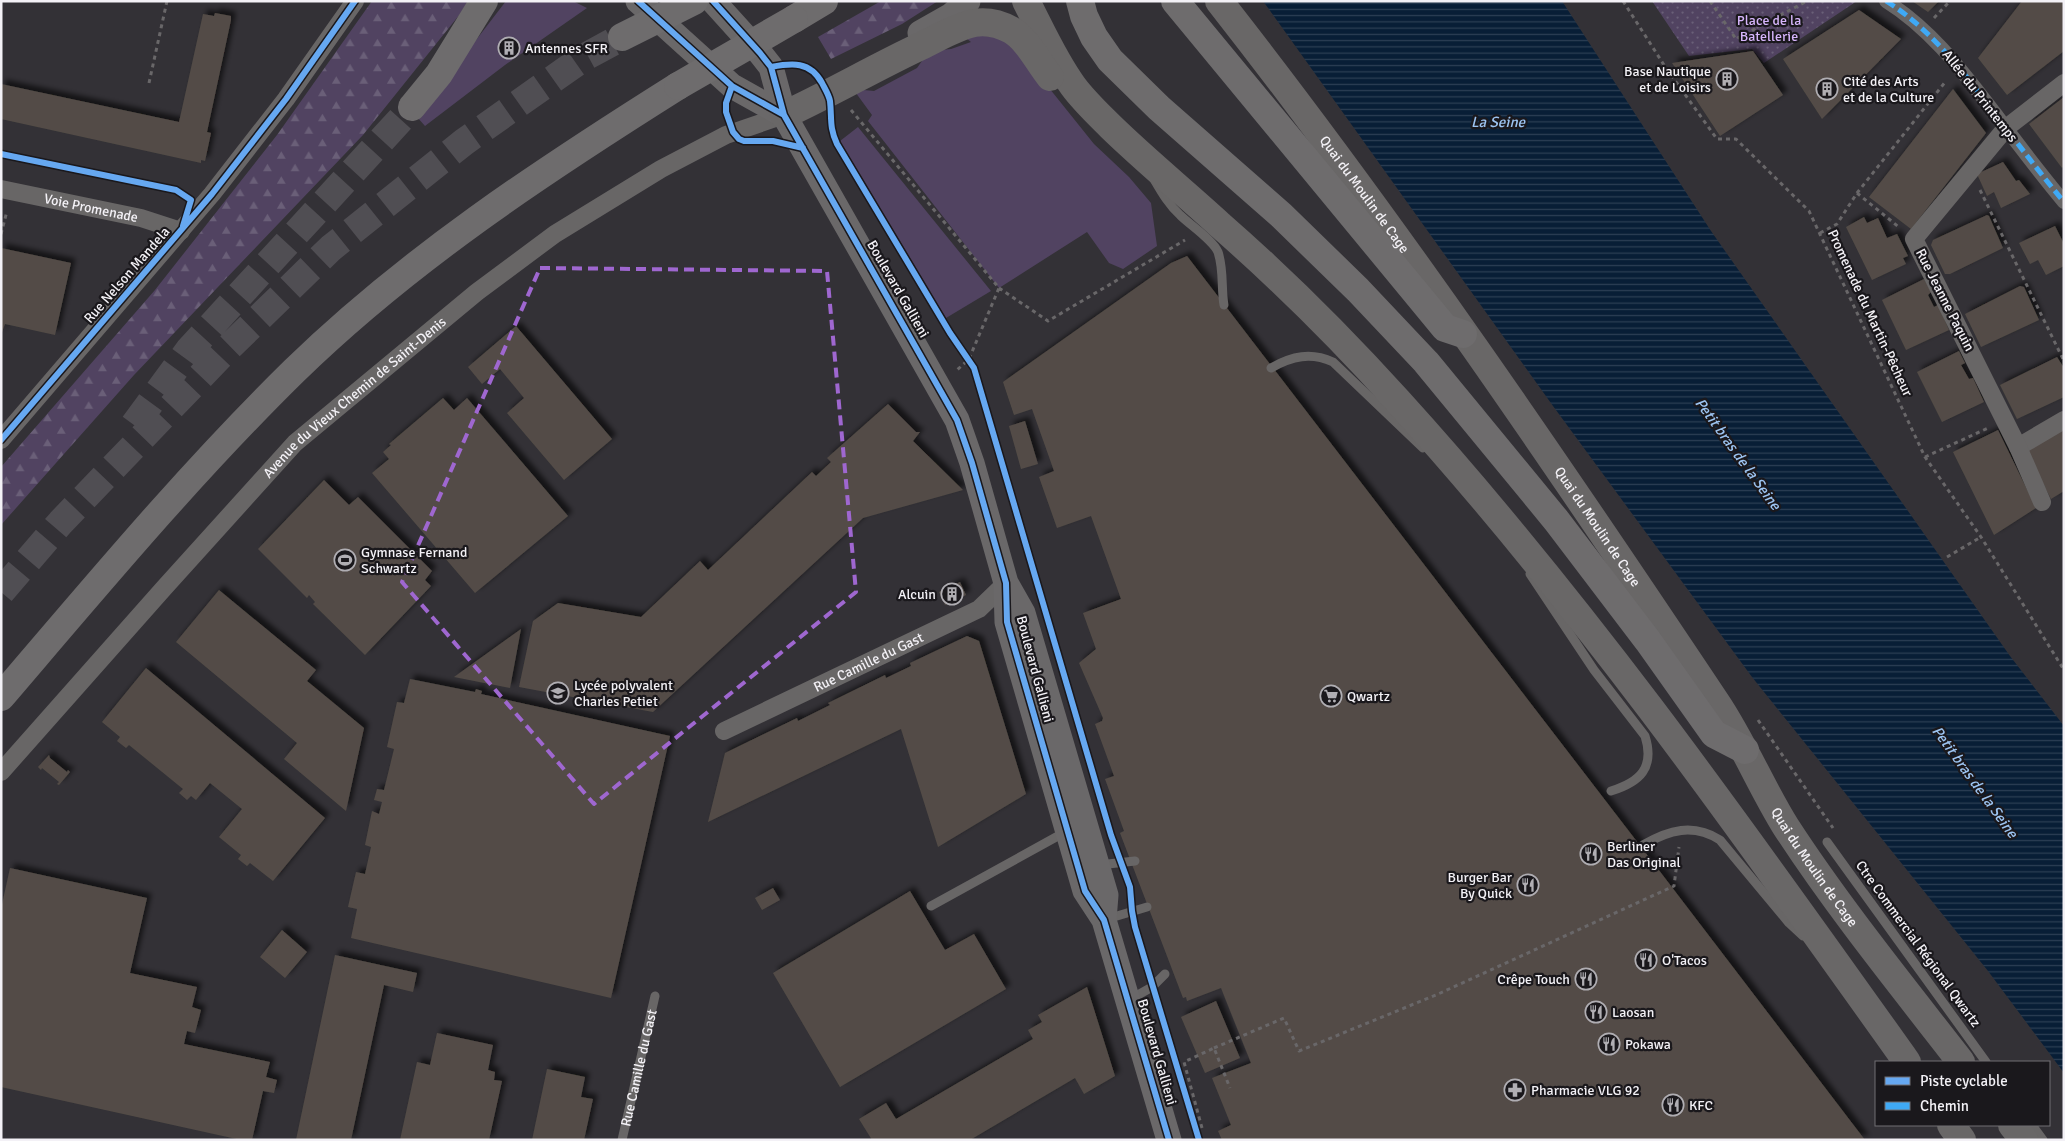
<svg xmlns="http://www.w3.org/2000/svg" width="2065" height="1141" font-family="Signika,sans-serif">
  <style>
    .green { fill: #514361 }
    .forest { fill: url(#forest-firs) }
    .park { fill: url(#park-dots) }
    .water { fill: url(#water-rules) }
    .building { fill: #534c46; filter: url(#shadow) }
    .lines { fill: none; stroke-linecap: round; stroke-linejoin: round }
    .motorway-tunnel { stroke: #504e53; stroke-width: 28; stroke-dasharray: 28 14; stroke-linecap: butt }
    .path { stroke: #696769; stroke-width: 3; stroke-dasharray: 4 4; stroke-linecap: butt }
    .service { stroke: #686666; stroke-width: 9 }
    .pedestrian { stroke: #686666; stroke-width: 14 }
    .minor { stroke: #686666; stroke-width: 18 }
    .secondary { stroke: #6a6869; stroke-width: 25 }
    .primary { stroke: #696767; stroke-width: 28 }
    .motorway { stroke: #6e6c6d; stroke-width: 28 }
    .motorway-bridge { stroke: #6e6c6d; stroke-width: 28 }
    .quiet { stroke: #3fa9f5; stroke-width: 5; stroke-dasharray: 10 5; stroke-linecap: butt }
    .cycleway-casing { stroke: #1a181c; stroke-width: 9 }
    .cycleway { stroke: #66a8f1; stroke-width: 6 }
    .marked { fill: none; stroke: #9f67d0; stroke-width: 4; stroke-dasharray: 10 6; stroke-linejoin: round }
    .labels { text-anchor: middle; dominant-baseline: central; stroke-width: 4.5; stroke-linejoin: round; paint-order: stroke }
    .park-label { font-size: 14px; fill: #d6b5fb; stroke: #1a181c }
    .poi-label { font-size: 14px; fill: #f3f1f6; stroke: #1a181c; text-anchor: start }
    .street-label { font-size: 14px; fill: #f3f1f6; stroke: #1a181c }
    .water-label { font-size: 15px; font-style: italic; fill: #9cc3f0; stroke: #1a181c }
  </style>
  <defs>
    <pattern id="forest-firs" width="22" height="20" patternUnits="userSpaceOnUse" patternTransform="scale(1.25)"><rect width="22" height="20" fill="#514361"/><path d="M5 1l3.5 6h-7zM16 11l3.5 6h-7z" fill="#6a5f78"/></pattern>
    <pattern id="park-dots" width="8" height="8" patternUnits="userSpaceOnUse" patternTransform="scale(1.25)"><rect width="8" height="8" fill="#514361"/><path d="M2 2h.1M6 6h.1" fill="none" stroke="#6a5f78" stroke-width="1.8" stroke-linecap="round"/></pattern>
    <pattern id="water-rules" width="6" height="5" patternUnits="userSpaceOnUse" patternTransform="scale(1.25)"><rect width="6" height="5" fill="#081e36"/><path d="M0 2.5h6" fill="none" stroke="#2c3f54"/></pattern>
    <filter id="shadow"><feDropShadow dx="4.5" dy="-4.5" stdDeviation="2.5" flood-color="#0009"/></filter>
  </defs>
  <rect width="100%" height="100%" fill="#333136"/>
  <!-- green -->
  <path class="green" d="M506,1h67l14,7 -82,57 -80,61 -8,-9z
    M961,34l48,4 85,106 35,33 22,26 6,43 -34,23 -14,-6 -22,-31 -88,56 -131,-167 4,-6 -19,-26 21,2 43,-23 12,-17 22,-2 20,-7z
    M858,127l133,164 -45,27 -106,-177z"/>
  <!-- forest -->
  <path class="forest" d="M372,1h96l-8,13 -97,121 -229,240 -133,150v-58l154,-177 122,-155z
    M881,1h57l-36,23 -71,35 -13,-22z"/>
  <!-- park -->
  <path class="park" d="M1652,1h205l-93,62 -12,-14 -63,7z"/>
  <!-- water -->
  <path class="water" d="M1263,1h299l149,230 299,425 54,70v347l-76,-102 -236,-294 -199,-271z"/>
  <!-- building -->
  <path class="building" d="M1912,1h27l-11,11z
    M2022,1h42v50l-57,44 -29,-37z
    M1859,10l42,29 -79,80 -39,-60z
    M215,13l16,3v4l-24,112 4,1 -6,28 -4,-1v3l-200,-44v-35l178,38 24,-108 11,2z
    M1753,51l30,44 -63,41 -48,-73z
    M1953,89l33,44 -75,96 -42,-32z
    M2064,97v69l-2,2 -33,-44z
    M2003,162l13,19 3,-1 11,14 -29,14 -7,-16 -7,4 -10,-22z
    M1987,215l2,1 14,32 -53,26h-5l-14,-29 2,-5z
    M1864,217l3,6 11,-5 9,20 10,-4 11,22 -5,2 3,6 -34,16 -26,-53z
    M2055,226l9,18v22l-18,9 -8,-15 -8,4 -11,-21z
    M1,248l70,15 -16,72 -50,-11 -4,11z
    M1187,256l471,613 207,271h-643l-4,-9 13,-6 -19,-47 39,-15 -30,-75 -34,13 -1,-4 -3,1 -63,-165 4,-2 -19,-52 9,-3 -19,-52 7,-3 1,-3 -24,-55 17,-14 -13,-36 38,-14 -30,-83 -34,12 -18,-51 15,-6 -22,-62 -18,6 -11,-33 168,-119z
    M1924,279l7,13 -3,3 6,12 4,-2 11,25 -43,20 -24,-50z
    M2020,286l4,1 15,33 -58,27 -16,-33z
    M516,326l96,113 -48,41 -57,-67 17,-15 -24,-29 -18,15 -14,-17z
    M1959,351l6,12 -4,2 8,14 4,-1 11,24 -42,20 -25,-50z
    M2057,357l7,11v29l-47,22 -17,-34z
    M443,398l11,12 13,-12 101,118 -93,77 -103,-120 17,-14 -6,-7 8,-7 -2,-1z
    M888,404l28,28h4l-7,9 50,49 -100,28 -210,194 -134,-25 14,-66 25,-18 83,14 59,-56 8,9 104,-98 4,4 15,-14 -4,-4z
    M1025,421l13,43 -17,5 -12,-43z
    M2064,427v64l-13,8 -25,-49z
    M1998,430l38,78 -42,27 -41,-83z
    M324,480l25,25 9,-8 74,74 -7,9 6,6 -66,69 -52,-51 2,-2 -6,-7 -2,3 -49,-49z
    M960,582l6,13 -21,10 -6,-13z
    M219,590l97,80 -9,11 57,47 -18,83 -62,-52 13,-16 -121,-101z
    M521,629l-11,59 -56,-11z
    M967,636l12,5 47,153 -88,53 -37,-118 -193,93 17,-69 72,-35 1,3 32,-16 -2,-2 57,-28 1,3 25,-12 -1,-3z
    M146,668l179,150 -52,63 -23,-18 -3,3 -9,-7 3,-4 -22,-18 23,-28 -32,-26 -14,17 -5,-4 -4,4 -8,-7 4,-4 -54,-44 -3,3 -9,-7 3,-4 -18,-15z
    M410,679l65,13 1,-3 6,2 -1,3 189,42 -59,262 -260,-60 6,-29 -9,-2 8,-35 9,2 6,-27 -6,-2 7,-34 7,3 3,-12 -8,-2 3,-11 7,1 10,-41 -7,-2 10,-45 7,1z
    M49,755l1,3 17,14 1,-2 2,2 -11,13 -2,-1 2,-2 -17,-14 -1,2 -3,-3z
    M10,868l137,30 -17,75 67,14 -5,20 9,3 -6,23 -8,-2 -3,13 86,18 -4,15 11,3 -3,13 -11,-2 -11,49h-11l-240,-53v-178z
    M773,888l7,12 -18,10 -7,-12z
    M910,891l35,59 29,-16 32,55 -166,98 -67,-114z
    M282,930l25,22 -22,26 -25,-21z
    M335,955l82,18 -4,19 -29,-7 -33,155h-55z
    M1087,987l28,89 -31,18 -9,-16 -105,62h-98l-13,-21 27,-16 10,16 137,-80 -5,-9 14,-8 -4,-7z
    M1216,1001l24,57 -35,15 -24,-56z
    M437,1033l56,12 -5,25 7,2 -1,8 8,1 -13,59h-89l17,-78 13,3z
    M547,1069l38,8 -4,20 12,2 -9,41h-52z"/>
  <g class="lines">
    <!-- motorway-tunnel -->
    <path class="motorway-tunnel" d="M134,425l55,-75 223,-243
      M1,592l60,-70 163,-170 107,-104 133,-106 119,-84 39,-21"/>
    <!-- path -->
    <path class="path" d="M1623,1l41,64 53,74h19l73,72 116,246 56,80 83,133
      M1710,1l26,38 71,-38
      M1934,18l16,-17
      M149,83l18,-82
      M851,110l148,178 -30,71 -13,12
      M1980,190l84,171
      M1857,193l43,35
      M1820,233l17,-9 20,-31 89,-112
      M1,234l6,-23
      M999,288l49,33 137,-81
      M1925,457l63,-29
      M1947,557l34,-20
      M1758,720l75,108
      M1214,1048l70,-30 15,33 137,-56 238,-109 5,-39
      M1202,1128l-18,-66 30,-14 16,40"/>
    <!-- service -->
    <g class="service">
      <path d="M1155,181c7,12 14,24 25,34 10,10 33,25 38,37 6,18 3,36 6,53"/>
      <path d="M1271,368c21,-12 40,-16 62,-6l90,86"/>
      <path d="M1530,574l64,96 51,66c10,32 -5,46 -34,55"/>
      <path d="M1827,842l159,220"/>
      <path d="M1643,845c26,-15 50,-22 77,-5l69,83 14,13"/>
      <path d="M1099,865l36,-4"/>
      <path d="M931,906l136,-75"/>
      <path d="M1107,919l40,-12"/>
      <path d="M1129,1000l23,-13 13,-13"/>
      <path d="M2032,1125l11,15"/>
      <path id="s1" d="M622,1140l33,-144"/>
    </g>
    <!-- pedestrian -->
    <path class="pedestrian" d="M1886,1c45,28 76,70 108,111 23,31 46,61 70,90"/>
    <!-- minor -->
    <g class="minor">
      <path id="s2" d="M1,189l140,29 40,13"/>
      <path d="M1,440l211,-246 74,-95 69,-98"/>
      <path d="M2018,447l46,-27"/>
      <path d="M2042,502l-24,-55 -104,-208 92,-111 58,-45"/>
      <path id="s3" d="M724,731l255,-122 27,-26"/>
      <path id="s4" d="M1,772l163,-184 131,-145 182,-151 78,-58 106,-65 65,-34 58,-20"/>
    </g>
    <!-- secondary -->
    <path class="secondary" d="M638,1l94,85 52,29
      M713,1l47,52 11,14 13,48 173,305 15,43 34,120 17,30 83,282 -2,25
      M920,33l30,-17 18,-15
      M1006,588l1,34 78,269 19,29 65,220"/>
    <!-- primary -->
    <g class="primary">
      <path d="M1026,1c15,29 28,59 47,85 11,15 25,28 38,41 35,34 73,65 109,98 63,55 122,114 178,176 187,206 348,435 509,661"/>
      <path id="s5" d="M1219,1c177,226 338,463 497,701 27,40 45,85 70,125 52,80 116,159 175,235"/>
      <path d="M784,115c46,-21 90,-47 137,-69 17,-8 34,-19 53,-23 12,-2 26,1 37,7 16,9 27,32 39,47"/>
      <path d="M1951,1125l11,15"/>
      <path d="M2012,1125l12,15"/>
    </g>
    <!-- motorway -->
    <path class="motorway" d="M1080,1l4,15 10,21 16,23 49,48 122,107 77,75 68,72 130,158 92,121 66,93 31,16
      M1175,1l270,327 18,6
      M794,19l30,-18
      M412,107l27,-33 45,-73
      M1,697c95,-111 189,-224 293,-326 115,-112 249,-200 384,-285"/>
    <!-- motorway-bridge -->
    <path class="motorway-bridge" d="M622,37l72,-36
      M678,86l116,-67"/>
    <!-- quiet -->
    <path class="quiet" d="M1886,1c45,28 76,70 108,111 23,31 46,61 70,90"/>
    <!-- cycleway casing -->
    <g class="cycleway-casing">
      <path id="cycleway" d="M638,1l94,85 52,29
        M713,1l47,52 11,14 13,48 173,305 15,43 34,120 1,39 78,269 19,29 65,220
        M771,67c21,-4 39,-6 51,16 3,6 7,12 8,18 2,17 -1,26 7,43l113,189 24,35 137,467 19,52 2,24 3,16 64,213
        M732,86l-6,17v9l7,20 6,7 5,2h29l30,7
        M1,154l175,36 15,10 -8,26
        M1,440l211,-246 74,-95 69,-98"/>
    </g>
    <!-- cycleway -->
    <use href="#cycleway" class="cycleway"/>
  </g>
  <!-- marked area -->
  <path class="marked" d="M540,268l287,3 29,321 -262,212 -192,-222z"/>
  <!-- icons -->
  <defs>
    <g id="building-ring" transform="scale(1.125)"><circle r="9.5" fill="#1a181c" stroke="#b0aeb3" stroke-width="1.5"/><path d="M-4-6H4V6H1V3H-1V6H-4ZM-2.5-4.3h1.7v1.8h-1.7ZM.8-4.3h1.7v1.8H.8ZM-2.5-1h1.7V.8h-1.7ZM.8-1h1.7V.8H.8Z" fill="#b0aeb3"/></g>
    <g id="stadium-ring" transform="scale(1.125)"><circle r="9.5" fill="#1a181c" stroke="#b0aeb3" stroke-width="1.5"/><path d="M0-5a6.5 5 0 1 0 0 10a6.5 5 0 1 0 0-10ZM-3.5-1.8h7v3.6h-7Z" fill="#b0aeb3"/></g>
    <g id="school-ring" transform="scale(1.125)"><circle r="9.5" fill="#1a181c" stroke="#b0aeb3" stroke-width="1.5"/><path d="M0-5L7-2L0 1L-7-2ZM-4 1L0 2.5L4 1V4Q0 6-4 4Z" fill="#b0aeb3"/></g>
    <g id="supermarket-ring" transform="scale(1.125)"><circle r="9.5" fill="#1a181c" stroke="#b0aeb3" stroke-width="1.5"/><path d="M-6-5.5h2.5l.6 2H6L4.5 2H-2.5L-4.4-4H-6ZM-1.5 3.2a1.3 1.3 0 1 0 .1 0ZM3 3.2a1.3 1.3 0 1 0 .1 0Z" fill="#b0aeb3"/></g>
    <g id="restaurant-ring" transform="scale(1.125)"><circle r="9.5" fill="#1a181c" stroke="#b0aeb3" stroke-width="1.5"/><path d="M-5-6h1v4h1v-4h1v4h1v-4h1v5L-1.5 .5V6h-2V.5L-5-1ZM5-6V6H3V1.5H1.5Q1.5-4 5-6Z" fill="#b0aeb3"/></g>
    <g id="pharmacy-ring" transform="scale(1.125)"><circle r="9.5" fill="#1a181c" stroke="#b0aeb3" stroke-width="1.5"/><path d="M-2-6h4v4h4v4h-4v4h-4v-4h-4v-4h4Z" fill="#b0aeb3"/></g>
  </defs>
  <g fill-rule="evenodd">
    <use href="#building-ring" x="509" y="48"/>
    <use href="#building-ring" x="1727" y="79"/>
    <use href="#building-ring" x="1827" y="89"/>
    <use href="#stadium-ring" x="345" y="560"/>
    <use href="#building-ring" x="952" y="594"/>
    <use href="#school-ring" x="558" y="693"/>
    <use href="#supermarket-ring" x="1331" y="696"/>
    <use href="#restaurant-ring" x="1591" y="854"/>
    <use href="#restaurant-ring" x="1528" y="885"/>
    <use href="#restaurant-ring" x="1646" y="960"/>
    <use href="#restaurant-ring" x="1586" y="979"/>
    <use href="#restaurant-ring" x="1596" y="1012"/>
    <use href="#restaurant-ring" x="1609" y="1044"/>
    <use href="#pharmacy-ring" x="1515" y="1090"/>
    <use href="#restaurant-ring" x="1673" y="1105"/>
  </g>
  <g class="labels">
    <!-- park labels -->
    <g class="park-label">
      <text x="1769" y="20">Place de la<tspan x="1769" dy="16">Batellerie</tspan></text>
    </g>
    <!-- poi labels -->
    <g class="poi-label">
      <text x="525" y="48">Antennes SFR</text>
      <text x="1711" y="71" text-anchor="end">Base Nautique<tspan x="1711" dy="16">et de Loisirs</tspan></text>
      <text x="1843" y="81">Cité des Arts<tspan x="1843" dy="16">et de la Culture</tspan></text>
      <text x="361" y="552">Gymnase Fernand<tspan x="361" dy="16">Schwartz</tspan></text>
      <text x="936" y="594" text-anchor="end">Alcuin</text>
      <text x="574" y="685">Lycée polyvalent<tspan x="574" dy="16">Charles Petiet</tspan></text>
      <text x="1347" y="696">Qwartz</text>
      <text x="1607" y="846">Berliner<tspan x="1607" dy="16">Das Original</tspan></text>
      <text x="1512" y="877" text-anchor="end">Burger Bar<tspan x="1512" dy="16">By Quick</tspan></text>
      <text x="1662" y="960">O'Tacos</text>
      <text x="1570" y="979" text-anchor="end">Crêpe Touch</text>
      <text x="1612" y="1012">Laosan</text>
      <text x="1625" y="1044">Pokawa</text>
      <text x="1531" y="1090">Pharmacie VLG 92</text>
      <text x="1689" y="1105">KFC</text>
    </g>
    <!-- street labels -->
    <g class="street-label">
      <text transform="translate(1980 96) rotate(52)">Allée du Printemps</text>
      <text stroke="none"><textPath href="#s5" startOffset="242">Quai du Moulin de Cage</textPath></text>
      <text stroke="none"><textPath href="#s2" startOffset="92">Voie Promenade</textPath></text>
      <text transform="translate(127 275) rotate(-49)">Rue Nelson Mandela</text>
      <text transform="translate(898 289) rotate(60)">Boulevard Gallieni</text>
      <text transform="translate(1945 300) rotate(63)">Rue Jeanne Paquin</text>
      <text transform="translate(1870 313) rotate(65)">Promenade du Martin-Pêcheur</text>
      <text stroke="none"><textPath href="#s4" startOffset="516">Avenue du Vieux Chemin de Saint-Denis</textPath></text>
      <text stroke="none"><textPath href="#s5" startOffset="648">Quai du Moulin de Cage</textPath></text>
      <text stroke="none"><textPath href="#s3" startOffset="160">Rue Camille du Gast</textPath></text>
      <text transform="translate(1035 669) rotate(75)">Boulevard Gallieni</text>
      <text stroke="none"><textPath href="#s5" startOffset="1052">Quai du Moulin de Cage</textPath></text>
      <text transform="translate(1918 944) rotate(54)">Ctre Commercial Régional Qwartz</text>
      <text transform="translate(1157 1052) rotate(74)">Boulevard Gallieni</text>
      <text stroke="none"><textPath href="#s1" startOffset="74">Rue Camille du Gast</textPath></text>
    </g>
    <!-- water labels -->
    <g class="water-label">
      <text x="1498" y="122">La Seine</text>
      <text transform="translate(1738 454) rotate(54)">Petit bras de la Seine</text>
      <text transform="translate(1975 782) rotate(54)">Petit bras de la Seine</text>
    </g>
  </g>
  <!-- border -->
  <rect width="2065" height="1141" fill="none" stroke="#f3f1f6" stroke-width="5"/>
  <!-- legend -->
  <rect x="1875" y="1061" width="175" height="65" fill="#1a181c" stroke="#716f73"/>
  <rect x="1885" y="1077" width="25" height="8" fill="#66a8f1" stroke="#716f73"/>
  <text x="1920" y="1086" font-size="15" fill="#f3f1f6">Piste cyclable</text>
  <rect x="1885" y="1102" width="25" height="8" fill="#3fa9f5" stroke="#716f73"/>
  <text x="1920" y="1111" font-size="15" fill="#f3f1f6">Chemin</text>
</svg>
